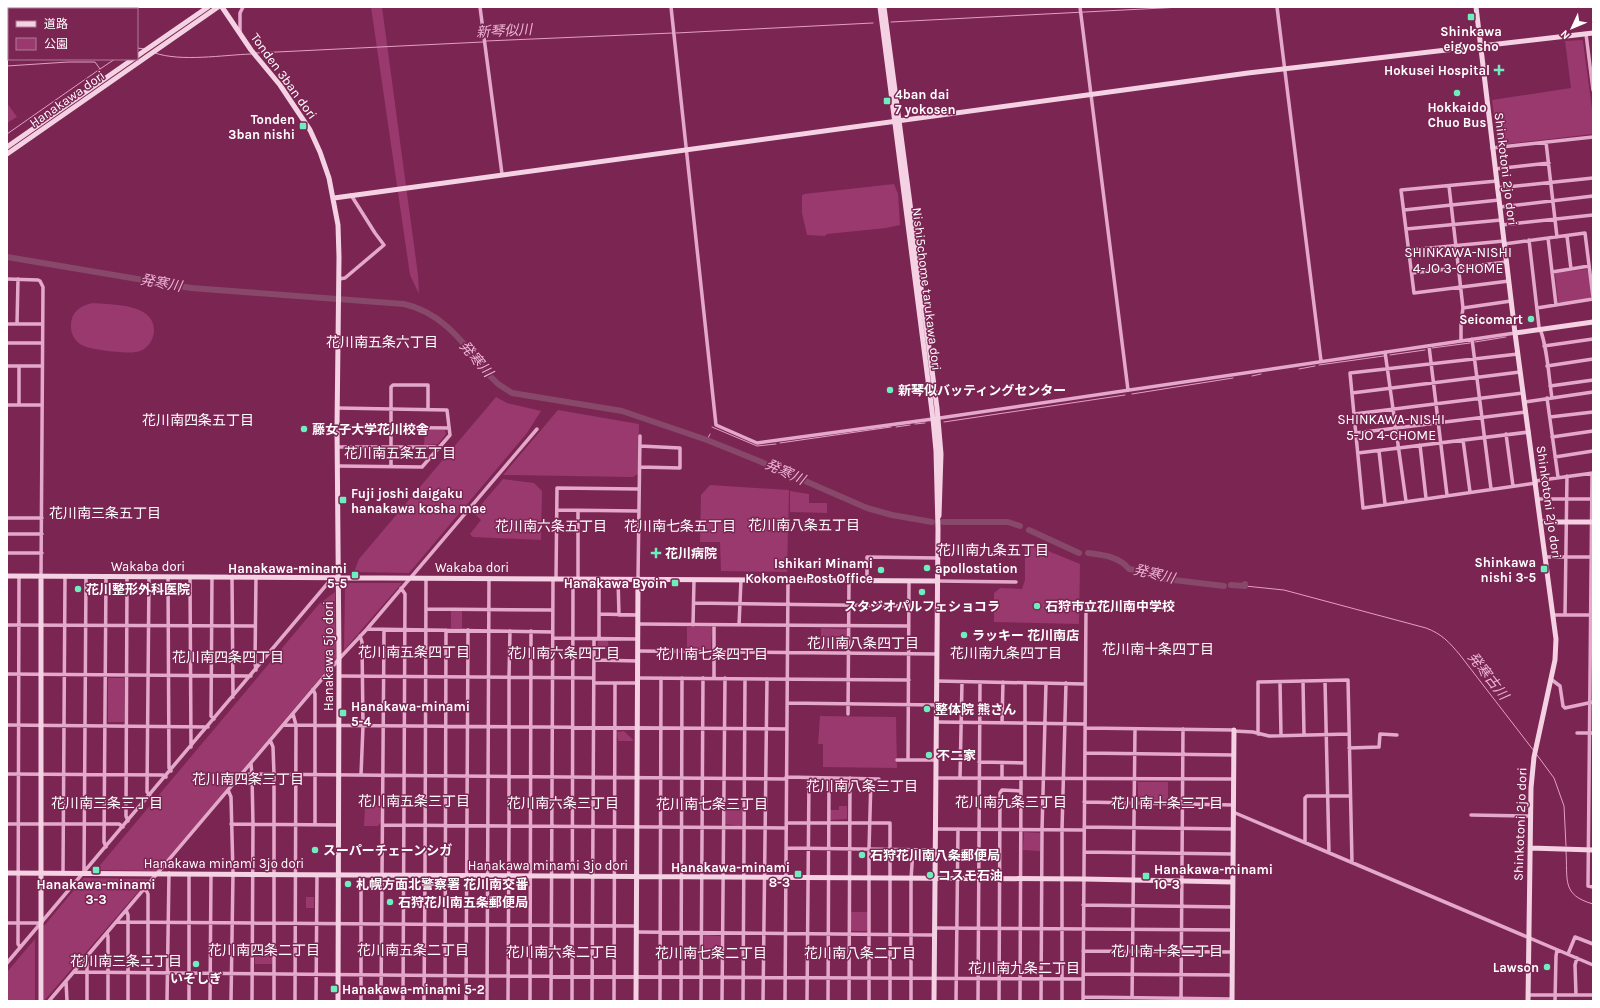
<svg xmlns="http://www.w3.org/2000/svg" width="1600" height="1008" font-family="Karla,'Noto Sans JP',sans-serif">
  <style>
    .green { fill: #99396d }
    .lines { fill: none; stroke-linecap: round; stroke-linejoin: round }
    .stream { stroke: #e59ec5; stroke-width: 1 }
    .river { stroke: #874869; stroke-width: 6 }
    .street { stroke: #e4a9ca; stroke-width: 3.5 }
    .secondary { stroke: #f4d2e4; stroke-width: 5 }
    .poi-dot { fill: #6eeebd; stroke: #7b2553; stroke-width: 1.5 }
    .labels { text-anchor: middle; dominant-baseline: central; stroke-width: 3; stroke-linejoin: round; paint-order: stroke }
    .poi-label { font-size: 13px; font-weight: bold; fill: #fff; stroke: #7b2553; text-anchor: start }
    .street-label { font-size: 13px; fill: #fff; stroke: #7b2553 }
    .water-label { font-size: 14px; font-style: italic; fill: #ecb5d3; stroke: #7b2553 }
    .neighbourhood-label { font-size: 14px; fill: #fff; stroke: #7b2553 }
  </style>
  <rect width="100%" height="100%" fill="#7b2553"/>
  <!-- green -->
  <path class="green" d="M23,7h53l-3,2h-53z
    M371,7h11l36,268 1,19 -9,-19z
    M9,17v36l-2,2v-37z
    M1582,40l1,1 10,75v18l-95,11 -6,-45 79,-12 -6,-47z
    M7,103l10,14 -10,6z
    M894,184l4,10 2,31 -14,3 -59,6 -2,2 -18,-1 -5,-22v-17l2,-2z
    M1587,269c3,6 8,23 3,29 -4,4 -27,4 -32,4l-3,-29z
    M93,303c19,2 63,0 61,29 -1,8 -6,16 -14,19 -8,4 -48,-1 -56,-5 -8,-3 -13,-11 -13,-19 -1,-14 9,-22 22,-24z
    M496,397l11,6 34,8 -14,22 -118,140 -55,-1 5,-13z
    M558,410l81,14 -1,50 -5,3 -130,-2z
    M425,430h20l1,4 -8,10 -14,1z
    M503,479l31,4 8,8 -1,49 -68,-3 -3,-3 11,-14 -7,-7z
    M710,485l79,5 -2,82 -66,-1 -1,-29h-20l1,-47z
    M790,491l19,3v9h18v10l-37,-1z
    M1031,544l49,20 -1,60 -85,-2v-29l6,-5 22,1 3,-9v-32z
    M349,583h53l-58,67 1,-62z
    M335,592l1,67 -179,212 -61,-1 223,-266z
    M451,611h11v17h-11z
    M687,627h24l1,2 -1,20h-24z
    M821,628l26,1v20l-26,1z
    M598,641h10l1,9 -12,-1z
    M108,678h16v44h-16z
    M820,716l76,1 1,51 -74,-1v-23h-5z
    M624,731l9,9v1h-15l-1,-9z
    M1138,782h30v19l-30,-1z
    M380,805l1,17 -3,4h-14l1,-20z
    M839,806h8v13l-17,1v-10h9z
    M742,808v16l-2,2 -15,-2 1,-15z
    M1024,832l16,1v18l-17,-1z
    M84,878l65,1 -105,122v-75z
    M306,897h8v11h-8z
    M851,912h17v18l-2,1h-14l-1,-1z
    M705,935l14,1 2,1 -1,18 -16,-1v-18z
    M35,939v62h-28v-29z
    M255,952h17v12h-17z"/>
  <g class="lines">
    <!-- stream -->
    <path class="stream" d="M891,22l291,-15
      M676,33l197,-10
      M486,41l187,-8
      M137,48l8,1
      M155,53c26,9 68,2 96,1
      M256,53l227,-11
      M7,66l61,-4h27l5,7 15,-10
      M7,134l93,-65
      M1475,342l31,-5
      M1432,348l38,-5
      M1390,355l35,-5
      M1319,365l65,-9
      M1299,369l16,-3
      M1252,376l9,-2
      M1132,394l101,-16
      M944,422l181,-27
      M915,424l10,-1
      M712,427l45,19 19,-2
      M896,427l14,-2
      M707,440l3,-6
      M780,443l111,-16
      M1245,586l39,4 142,38c16,6 23,14 34,27l74,96
      M1537,755l17,23 10,28 2,40
      M1566,851c2,29 -5,44 27,53"/>
    <!-- river -->
    <path class="river" d="M7,257l184,31 213,16c41,9 62,43 87,73l7,7 14,9 110,18 85,29 52,21 108,47 25,7 40,7
      M943,522h65l12,4
      M1029,530l50,23
      M1088,553c14,2 31,3 41,16l19,3 9,6 67,8
      M1231,585l14,1v-2"/>
    <!-- street -->
    <path class="street" d="M480,7l22,167
      M671,7l45,418 41,18 176,-24 582,-86
      M1080,7l48,383
      M1277,7l44,354
      M240,33v-20l3,-6
      M1586,34l7,56
      M1546,142l11,95
      M1492,148l101,-11
      M1495,169l54,-6
      M1497,181l-96,9 13,103 95,-12
      M1449,186l14,122 -2,15v18
      M1497,188l96,-10
      M1500,207l93,-11
      M1404,210l95,-10
      M1502,225l91,-10
      M1406,229l95,-9
      M1567,236l4,33
      M1548,238l8,67
      M1529,240l10,87c8,15 10,53 13,71
      M1504,244l81,-11 8,64
      M1409,250l95,-9
      M1552,272l37,-6
      M1412,273l95,-11
      M7,279l31,1 2,1 3,6 -2,289
      M339,279l6,-1 39,-33 -9,-12 -24,-38
      M1463,308l48,-7
      M1537,308l56,-9
      M7,324h35
      M17,324l1,-45
      M1472,339l19,150
      M7,343h35
      M1429,346l18,149
      M1544,346l49,-7
      M1385,352l21,149
      M1518,354l-168,19 13,135 173,-25
      M7,366h35
      M19,366v39
      M1547,366l46,-7
      M1550,386l43,-6
      M1352,393l168,-21
      M1547,398l11,79
      M1525,402l68,-10
      M7,405h35
      M337,408l110,2 3,25 -28,32 -84,-1
      M1354,414l169,-21
      M1550,417l43,-5
      M337,427l112,1
      M1356,433l170,-21
      M1506,434l7,52
      M1552,437l41,-6
      M1463,440l7,52
      M1420,445l6,53
      M337,447h98l3,2
      M1379,451l6,53
      M1358,453l171,-21
      M1555,457l38,-6
      M391,467v-80l2,-2h35v25
      M640,467l40,1v-20l-40,-2
      M1592,473l-4,413 5,1
      M1535,481l58,-8
      M1538,499h55
      M557,510l82,1
      M7,518h35
      M7,534h35
      M7,553h35
      M1545,557h47
      M19,576l-1,368 2,3
      M106,577l-2,265 2,5
      M127,577l-1,239 2,5
      M149,577l-2,215 3,4
      M168,577l1,191 2,3
      M190,577l1,170
      M212,577l-1,139 3,3
      M232,577l1,120
      M256,577l-1,86 1,7
      M556,579l1,-91 82,1
      M578,579v-68
      M618,579l1,36
      M638,579l2,-143
      M867,581v-24l70,1
      M937,581l79,1
      M401,588l4,6 -2,407
      M694,603l215,3
      M426,609l127,1
      M599,614l39,1
      M1553,615h40
      M1565,615l2,-139
      M638,624l271,2
      M7,625l248,1
      M693,625l1,-45
      M739,625l2,-45
      M367,629l186,3
      M360,636l2,6 1,84 -2,49
      M553,638l85,1
      M599,639v-60
      M638,651l299,3
      M594,660l44,1
      M7,674l244,2
      M339,676l255,2
      M638,678l271,2
      M714,678v-53
      M1552,680l8,6 3,20 2,2 28,-6
      M937,681l148,3
      M1303,681l1,54
      M1325,681l4,172
      M1280,682l1,54
      M594,683h44
      M313,689l2,5v131
      M787,703l150,2
      M293,714l3,11 -1,276
      M848,714l1,-133
      M937,722l148,2
      M1002,723l1,-41
      M7,725l201,2
      M283,725l504,4
      M1085,728l149,2
      M1234,731l19,1 16,4 80,-2
      M1577,733h16
      M1258,734v-52l90,-2 4,182
      M270,740l3,7 1,28v226
      M1349,748l30,-1 1,-13 17,1
      M1085,753l148,2
      M897,760h39
      M908,760l1,-179
      M979,762l46,1
      M251,764l1,11 1,50 -1,176
      M7,774l156,1 3,2
      M242,774l544,5
      M786,777l93,2
      M936,778l297,1
      M960,778l2,-96
      M1002,778v-15
      M1025,778v-95
      M228,790l3,7 2,77 -2,127
      M1084,802l149,3
      M1233,812l360,153
      M1471,815l59,1
      M786,823h104v178
      M7,824h112l4,3
      M231,824l108,1
      M383,825l403,3
      M1084,827l149,2
      M935,829l149,1
      M1305,842v-44l2,-2h43
      M786,848l149,2
      M1084,852l149,2
      M84,872l2,-295
      M63,873l2,-296
      M145,888l3,6v107
      M1083,905l149,2
      M126,910l2,5v86
      M116,922l520,4
      M7,923h34
      M934,928l298,2
      M636,932l298,3
      M107,933l1,4v64
      M1083,951l149,1
      M1568,954l7,-17 18,7
      M85,959l2,3v39
      M7,963l326,-386
      M74,972l413,4 596,3
      M1083,974l149,1
      M66,981l1,20
      M1528,995h65
      M1576,995l-1,-30 2,-7
      M1083,997l149,2
      M49,1001l290,-342 28,-30 170,-200
      M167,1001l2,-128
      M189,1001v-127
      M210,1001l1,-127
      M316,1001l1,-126
      M361,1001v-126
      M381,1001l3,-371
      M424,1001l1,-126 1,-297
      M445,1001l1,-371
      M466,1001l2,-371
      M487,1001l2,-423
      M508,1001l1,-175v-149l1,-46
      M530,1001l1,-370
      M551,1001l2,-422
      M572,1001l1,-422
      M592,1001l2,-362
      M614,1001l1,-318
      M660,1001l1,-323
      M681,1001l1,-323
      M701,1001l2,-323
      M722,1001l3,-323
      M743,1001l2,-322
      M763,1001l4,-322
      M785,1001l3,-421
      M807,1001l2,-223
      M828,1001l1,-223
      M849,1001l1,-223
      M869,1001v-152l2,-70
      M911,1001v-122l2,-29
      M956,1001l2,-172
      M978,1001l2,-319
      M999,1001l1,-208 2,-3 19,1
      M1020,1001l1,-223
      M1041,1001l1,-171 4,-147
      M1062,1001v-171l4,-147
      M1083,1001l3,-391
      M1132,1001l3,-272
      M1181,1001l2,-272
      M1555,1001l1,-45 1,-6"/>
    <!-- secondary -->
    <path class="secondary" d="M222,7l29,43 29,35 30,45 10,22 9,26 9,47 1,32 -2,170 2,232 -1,342
      M880,7l53,412 3,32 2,78 -4,472
      M884,7l53,401 4,46 -2,62
      M1476,7l39,326 41,306 -1,21 -21,97 -3,31 -3,213
      M137,56l71,-49
      M7,147l126,-88
      M7,154l211,-147
      M334,198l914,-125 345,-40
      M1515,333l78,-11
      M1541,522h52
      M7,576l930,5
      M1530,848l63,2
      M7,873l1077,6 149,3
      M41,1001v-425
      M636,1001l2,-422
      M1232,1001l2,-271"/>
  </g>
  <!-- markers -->
  <g class="poi-dot">
    <rect x="1467" y="13" width="8" height="8" rx="2"/>
    <path d="M1497 64h4v4h4v4h-4v4h-4v-4h-4v-4h4z"/>
    <circle cx="1457" cy="93" r="4"/>
    <rect x="883" y="97" width="8" height="8" rx="2"/>
    <rect x="299" y="122" width="8" height="8" rx="2"/>
    <circle cx="1531" cy="319" r="4"/>
    <circle cx="890" cy="390" r="4"/>
    <circle cx="304" cy="429" r="4"/>
    <rect x="339" y="496" width="8" height="8" rx="2"/>
    <path d="M654 547h4v4h4v4h-4v4h-4v-4h-4v-4h4z"/>
    <circle cx="927" cy="568" r="4"/>
    <rect x="1540" y="565" width="8" height="8" rx="2"/>
    <circle cx="881" cy="570" r="4"/>
    <rect x="351" y="571" width="8" height="8" rx="2"/>
    <rect x="671" y="579" width="8" height="8" rx="2"/>
    <circle cx="78" cy="589" r="4"/>
    <circle cx="922" cy="592" r="4"/>
    <circle cx="1037" cy="606" r="4"/>
    <circle cx="964" cy="635" r="4"/>
    <circle cx="927" cy="709" r="4"/>
    <rect x="339" y="709" width="8" height="8" rx="2"/>
    <circle cx="929" cy="755" r="4"/>
    <circle cx="315" cy="850" r="4"/>
    <circle cx="862" cy="855" r="4"/>
    <rect x="92" y="866" width="8" height="8" rx="2"/>
    <rect x="794" y="870" width="8" height="8" rx="2"/>
    <circle cx="930" cy="875" r="4"/>
    <rect x="1142" y="872" width="8" height="8" rx="2"/>
    <circle cx="348" cy="884" r="4"/>
    <circle cx="390" cy="902" r="4"/>
    <circle cx="196" cy="964" r="4"/>
    <circle cx="1547" cy="967" r="4"/>
    <rect x="330" y="985" width="8" height="8" rx="2"/>
  </g>
  <g class="labels">
    <!-- poi labels -->
    <g class="poi-label">
      <text x="1471" y="31" text-anchor="middle">Shinkawa<tspan x="1471" dy="15">eigyosho</tspan></text>
      <text x="1490" y="70" text-anchor="end">Hokusei Hospital</text>
      <text x="895" y="94">4ban dai<tspan x="895" dy="15">7 yokosen</tspan></text>
      <text x="1457" y="107" text-anchor="middle">Hokkaido<tspan x="1457" dy="15">Chuo Bus</tspan></text>
      <text x="295" y="119" text-anchor="end">Tonden<tspan x="295" dy="15">3ban nishi</tspan></text>
      <text x="1523" y="319" text-anchor="end">Seicomart</text>
      <text x="898" y="390">新琴似バッティングセンター</text>
      <text x="312" y="429">藤女子大学花川校舎</text>
      <text x="351" y="493">Fuji joshi daigaku<tspan x="351" dy="15">hanakawa kosha mae</tspan></text>
      <text x="665" y="553">花川病院</text>
      <text x="1536" y="562" text-anchor="end">Shinkawa<tspan x="1536" dy="15">nishi 3-5</tspan></text>
      <text x="873" y="563" text-anchor="end">Ishikari Minami<tspan x="873" dy="15">Kokomae Post Office</tspan></text>
      <text x="347" y="568" text-anchor="end">Hanakawa-minami<tspan x="347" dy="15">5-5</tspan></text>
      <text x="935" y="568">apollostation</text>
      <text x="667" y="583" text-anchor="end">Hanakawa Byoin</text>
      <text x="86" y="589">花川整形外科医院</text>
      <text x="922" y="606" text-anchor="middle">スタジオパルフェショコラ</text>
      <text x="1045" y="606">石狩市立花川南中学校</text>
      <text x="972" y="635">ラッキー 花川南店</text>
      <text x="351" y="706">Hanakawa-minami<tspan x="351" dy="15">5-4</tspan></text>
      <text x="935" y="709">整体院 熊さん</text>
      <text x="937" y="755">不二家</text>
      <text x="323" y="850">スーパーチェーンシガ</text>
      <text x="870" y="855">石狩花川南八条郵便局</text>
      <text x="790" y="867" text-anchor="end">Hanakawa-minami<tspan x="790" dy="15">8-3</tspan></text>
      <text x="1154" y="869">Hanakawa-minami<tspan x="1154" dy="15">10-3</tspan></text>
      <text x="938" y="875">コスモ石油</text>
      <text x="96" y="884" text-anchor="middle">Hanakawa-minami<tspan x="96" dy="15">3-3</tspan></text>
      <text x="356" y="884">札幌方面北警察署 花川南交番</text>
      <text x="398" y="902">石狩花川南五条郵便局</text>
      <text x="1539" y="967" text-anchor="end">Lawson</text>
      <text x="196" y="978" text-anchor="middle">いそしぎ</text>
      <text x="342" y="989">Hanakawa-minami 5-2</text>
    </g>
    <!-- street labels -->
    <g class="street-label">
      <text transform="translate(284 76) rotate(54)">Tonden 3ban dori</text>
      <text transform="translate(67 99) rotate(-35)">Hanakawa dori</text>
      <text transform="translate(1506 169) rotate(83)">Shinkotoni 2jo dori</text>
      <text transform="translate(927 289) rotate(83)">Nishi5chome tarukawa dori</text>
      <text transform="translate(1549 502) rotate(82)">Shinkotoni 2jo dori</text>
      <text x="148" y="566">Wakaba dori</text>
      <text x="472" y="567">Wakaba dori</text>
      <text transform="translate(328 656) rotate(-90)">Hanakawa 5jo dori</text>
      <text transform="translate(1520 824) rotate(-88)">Shinkotoni 2jo dori</text>
      <text x="224" y="863">Hanakawa minami 3jo dori</text>
      <text x="548" y="865">Hanakawa minami 3jo dori</text>
    </g>
    <!-- water labels -->
    <g class="water-label">
      <text transform="translate(504 31) rotate(-3)">新琴似川</text>
      <text transform="translate(161 283) rotate(10)">発寒川</text>
      <text transform="translate(476 359) rotate(49)">発寒川</text>
      <text transform="translate(785 472) rotate(24)">発寒川</text>
      <text transform="translate(1154 574) rotate(13)">発寒川</text>
      <text transform="translate(1488 676) rotate(52)">発寒古川</text>
    </g>
    <!-- neighbourhood labels -->
    <g class="neighbourhood-label">
      <text x="1458" y="252">SHINKAWA-NISHI<tspan x="1458" dy="16">4-JO 3-CHOME</tspan></text>
      <text x="382" y="342">花川南五条六丁目</text>
      <text x="1391" y="419">SHINKAWA-NISHI<tspan x="1391" dy="16">5-JO 4-CHOME</tspan></text>
      <text x="198" y="420">花川南四条五丁目</text>
      <text x="400" y="453">花川南五条五丁目</text>
      <text x="105" y="513">花川南三条五丁目</text>
      <text x="804" y="525">花川南八条五丁目</text>
      <text x="551" y="526">花川南六条五丁目</text>
      <text x="680" y="526">花川南七条五丁目</text>
      <text x="993" y="550">花川南九条五丁目</text>
      <text x="863" y="643">花川南八条四丁目</text>
      <text x="1158" y="649">花川南十条四丁目</text>
      <text x="414" y="652">花川南五条四丁目</text>
      <text x="564" y="653">花川南六条四丁目</text>
      <text x="1006" y="653">花川南九条四丁目</text>
      <text x="712" y="654">花川南七条四丁目</text>
      <text x="228" y="657">花川南四条四丁目</text>
      <text x="248" y="779">花川南四条三丁目</text>
      <text x="862" y="786">花川南八条三丁目</text>
      <text x="414" y="801">花川南五条三丁目</text>
      <text x="1011" y="802">花川南九条三丁目</text>
      <text x="107" y="803">花川南三条三丁目</text>
      <text x="563" y="803">花川南六条三丁目</text>
      <text x="1167" y="803">花川南十条三丁目</text>
      <text x="712" y="804">花川南七条三丁目</text>
      <text x="264" y="950">花川南四条二丁目</text>
      <text x="413" y="950">花川南五条二丁目</text>
      <text x="1167" y="951">花川南十条二丁目</text>
      <text x="562" y="952">花川南六条二丁目</text>
      <text x="711" y="953">花川南七条二丁目</text>
      <text x="860" y="953">花川南八条二丁目</text>
      <text x="126" y="961">花川南三条二丁目</text>
      <text x="1024" y="968">花川南九条二丁目</text>
    </g>
  </g>
  <!-- border -->
  <rect width="1600" height="1008" fill="none" stroke="#ffffff" stroke-width="16"/>
  <!-- legend -->
  <rect x="8" y="8" width="130" height="52" fill="#7b2553" stroke="#b07c98"/>
  <rect x="16" y="21" width="20" height="6" fill="#f4d2e4" stroke="#b07c98"/>
  <text x="44" y="28" font-size="12" fill="#ffffff">道路</text>
  <rect x="16" y="38" width="20" height="12" fill="#99396d" stroke="#b07c98"/>
  <text x="44" y="48" font-size="12" fill="#ffffff">公園</text>
  <!-- north arrow -->
  <g transform="translate(1572 28) rotate(226)" stroke="#7b2553" stroke-width="3" paint-order="stroke">
  <path d="M0-3L7 15L0 10L-7 15Z" fill="#ffffff"/>
  <text y="-6" font-size="11" font-weight="bold" text-anchor="middle" fill="#ffffff">N</text>
  </g>
</svg>
